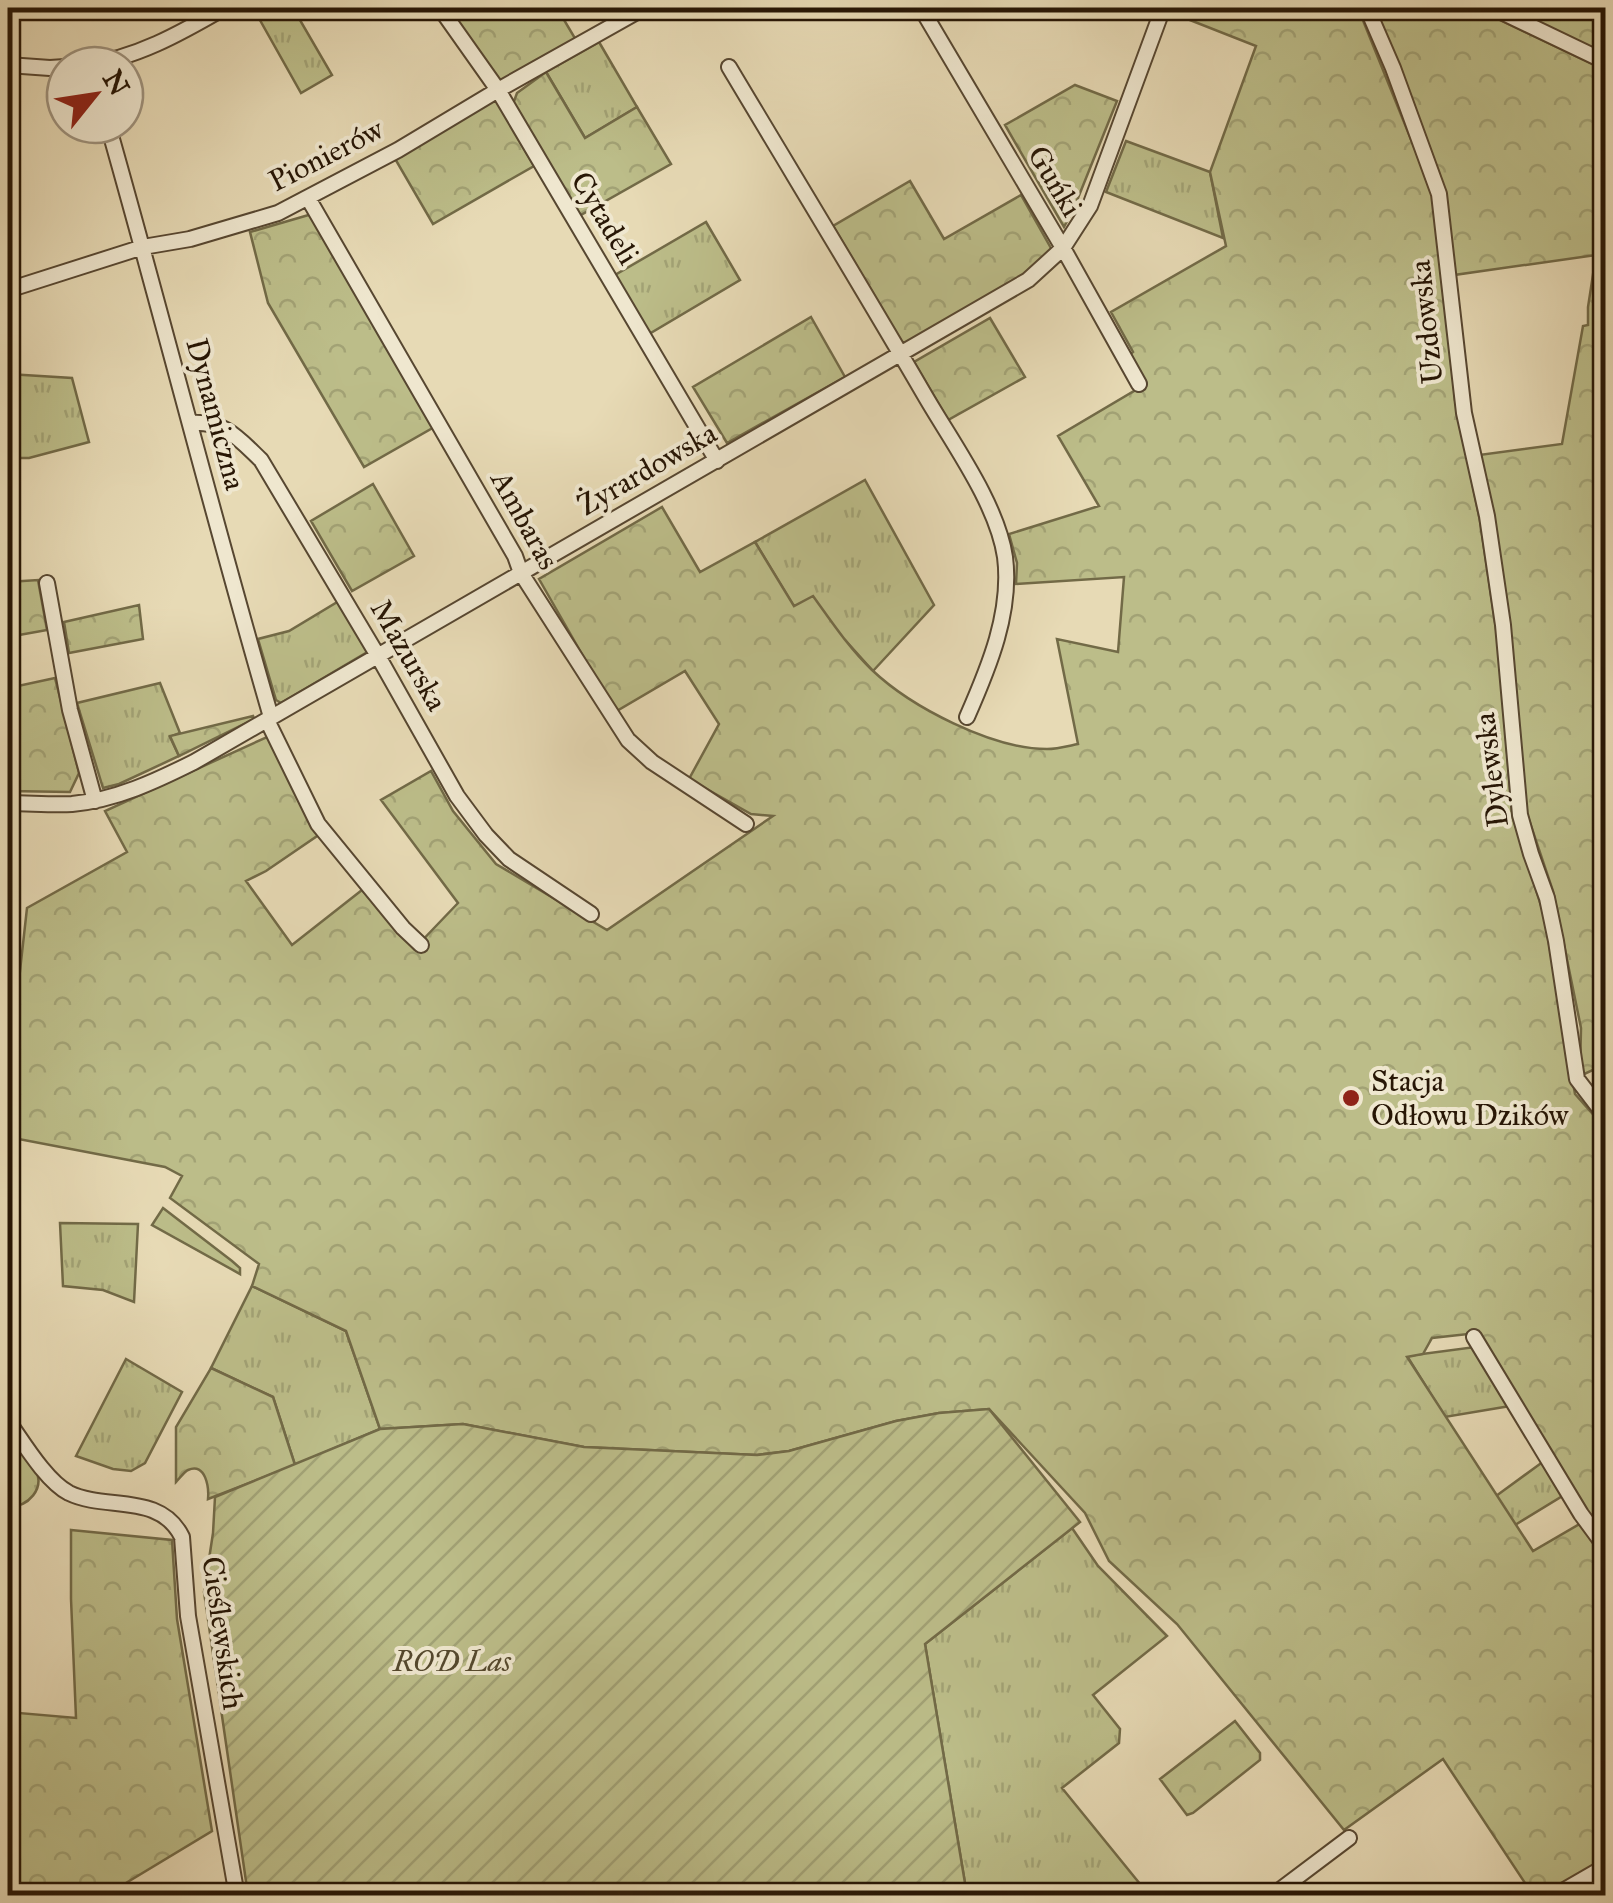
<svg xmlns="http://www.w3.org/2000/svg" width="1613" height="1903" font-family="'IM FELL Great Primer',serif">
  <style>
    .grass { fill: url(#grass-tufts); stroke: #726a47; stroke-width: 2.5 }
    .forest { fill: url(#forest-crowns); stroke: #726a47; stroke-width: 2.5 }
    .garden { fill: url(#garden-furrows); stroke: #726a47; stroke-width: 2.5 }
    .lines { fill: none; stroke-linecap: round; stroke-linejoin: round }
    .minor-casing { stroke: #574731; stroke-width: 18 }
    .minor { stroke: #efe7cf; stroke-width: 14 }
    .poi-dot { fill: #8f2418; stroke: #efe7cf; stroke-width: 4 }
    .labels { text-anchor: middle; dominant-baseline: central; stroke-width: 8; stroke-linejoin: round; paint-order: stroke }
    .street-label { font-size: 30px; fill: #271605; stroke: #efe7cf }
    .poi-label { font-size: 30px; fill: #271605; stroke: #efe7cf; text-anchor: start }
    .park-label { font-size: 30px; font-style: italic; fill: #54482d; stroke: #efe7cf }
  </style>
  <defs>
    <pattern id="grass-tufts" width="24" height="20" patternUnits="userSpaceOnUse" patternTransform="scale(2.5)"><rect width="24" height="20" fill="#bcbd89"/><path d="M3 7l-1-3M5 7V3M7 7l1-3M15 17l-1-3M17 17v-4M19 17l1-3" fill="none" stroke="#a2a275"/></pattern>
    <pattern id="forest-crowns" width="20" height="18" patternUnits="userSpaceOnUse" patternTransform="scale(2.5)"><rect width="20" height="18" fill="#bcbd89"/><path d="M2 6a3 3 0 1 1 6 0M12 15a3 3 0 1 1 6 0" fill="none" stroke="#a2a275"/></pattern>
    <pattern id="garden-furrows" width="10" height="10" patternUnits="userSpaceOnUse" patternTransform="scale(2.5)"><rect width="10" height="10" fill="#bcbd89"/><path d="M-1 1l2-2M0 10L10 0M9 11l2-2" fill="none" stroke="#a2a275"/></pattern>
  </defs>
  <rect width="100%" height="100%" fill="#e7dab5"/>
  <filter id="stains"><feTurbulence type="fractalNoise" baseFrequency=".002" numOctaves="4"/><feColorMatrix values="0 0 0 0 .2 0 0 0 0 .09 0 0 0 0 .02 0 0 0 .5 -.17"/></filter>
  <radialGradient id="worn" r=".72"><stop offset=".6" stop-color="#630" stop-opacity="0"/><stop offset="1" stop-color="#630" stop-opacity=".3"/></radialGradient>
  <!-- grass -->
  <path class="grass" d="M266,8h27l39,67 -31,18 -45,-80z
    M599,42l38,65 -52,31 -39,-66z
    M1126,141l84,31 13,66 -117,-46z
    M706,222l34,58 -91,54 -34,-59z
    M8,374l64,4 17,64 -60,16h-21z
    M865,480l69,125 -61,66 -28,-31 -51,-33 -39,-65z
    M339,601l30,50 -88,52 -5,-3 -18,-61 31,-8z
    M160,683l20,50 -10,4 9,19 -60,28 -16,4 -26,-85z
    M163,1208l69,53 8,7v6l-88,-49z
    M60,1223l78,1 -4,78 -31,-12 -40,-4z
    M252,1286l94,45 34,98 -85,36 -22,-68 -62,-29z
    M1475,1347l35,59 -65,11 -38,-61z
    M126,1359l56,33 -37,71 -14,8 -18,-2 -37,-13z
    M8,1435c9,8 20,21 27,33 11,21 -7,39 -27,39z
    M1544,1461l20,34 -49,30 -19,-29z
    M1072,1528l26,38 69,70 -74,59 27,34 -1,14 -57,45 87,107h-182l-42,-251z"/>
  <!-- forest -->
  <path class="forest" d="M452,8h105l19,32 -76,43 -53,-73z
    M1174,8h184l75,186 11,72 11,134 25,121 19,128 13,166 32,100 31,179 30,34v416l-128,-211 -45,5 -9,16 -16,3 126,194 50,-29 22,33v306l-58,34h-14l-90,-136 -99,71 -167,-206 -68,-63 -24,-48 -96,-104 -50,4 -43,8 -107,30 -32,4 -173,-8 -121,-23 -83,5 -34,-98 -94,-45 7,-22 -89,-66 12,-22 -17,-9 -157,-30v-158l11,1 8,-72 100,-56 -22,-41 162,-74 53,97 -54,37 -20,10 46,64 70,-55 52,59 44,-46 -77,-103 50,-29 22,40 43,53 111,66 166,-114 -22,-2 -62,-35 30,-55 -34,-53 -70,41 -76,-133 123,-72 38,65 55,-30 39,64 19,-10c18,25 36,52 59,74 39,37 120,79 175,79 10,0 21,-3 31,-5l-21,-105 61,13 6,-75 -108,7 1,-21 -8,-29 90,-28 -41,-70 86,-51 -16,-29 5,-4 -22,-40 115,-66 -16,-74 46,-126 -84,-33z
    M1374,8h101l130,62 1,994 -26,12 1,-48 -28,-137 -28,-83 -46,-353 83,-11 21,-118 5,-1v-18l8,-52 -142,20 -11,-85z
    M1502,8h103v48z
    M546,72l39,66 52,-31 34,57 -92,52 -66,-112 4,-11z
    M1075,85l42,16 -43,107 -10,19 -59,-102z
    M495,98l39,68 -101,58 -39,-67z
    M910,181l34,58 77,-44 31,55c-42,41 -97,66 -149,94l-70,-118z
    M312,214l124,212 -72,41 -96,-164 -18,-71z
    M811,317l34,60 -118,66 -34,-56z
    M990,318l35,59 -77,43 -34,-58z
    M373,484l41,72 -62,35 -41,-70z
    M38,580l9,50 -39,7v-55z
    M139,605l4,34 -74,14 -5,-31z
    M55,678l24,95 -9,19 -62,-1v-106l10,1z
    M253,716l1,3 -75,37 -9,-20z
    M211,1368l62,29 22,68 -87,34c1,-11 -2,-37 -20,-29 -3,1 -10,10 -12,12v-55z
    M71,1530l101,10 5,79 35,212 -106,64h-98v-183l68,6 -5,-119z
    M1235,1721l25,32v7l-67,53 -6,2 -27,-36z"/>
  <!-- garden -->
  <path class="garden" d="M989,1409l91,113 -155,122 42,251h-719l-44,-303 9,-59 2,-36 165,-68 83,-5 121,23 173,8 32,-4 107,-30 43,-8z"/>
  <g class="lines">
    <!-- minor casing -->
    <g class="minor-casing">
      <path id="minor" d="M440,8l58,82 219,371
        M921,8l142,240 76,136
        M1367,8l26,60 46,126 25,219 23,103 16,109 17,190 11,39 16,44 9,43 21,138 29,38
        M1493,8l113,54
        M8,65l42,3 15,-1
        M84,65c51,-6 97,-32 140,-57
        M729,67c65,109 131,217 195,327 27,47 73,109 81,163 7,55 -16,110 -38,160
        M108,125c56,197 106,396 163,592
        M308,198l207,358 6,17 107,167 24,22 94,62
        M8,290l135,-43 47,-8 88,-26 120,-63 100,-60 146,-82
        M191,423c34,-2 47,15 70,37l117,196 79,140 29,39 23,24 82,55
        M47,583l23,127 25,91
        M267,720l51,104 85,104 18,17
        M8,803c21,0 43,2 64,1 44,-4 84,-23 122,-42l834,-482 35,-32 27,-42 73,-198
        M1474,1337l107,177 25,34
        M8,1421c15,21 38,60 61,72 37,18 91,-1 113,44l6,79 49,280
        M1272,1896l77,-58
        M1554,1896l52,-30"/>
    </g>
    <!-- minor -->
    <use href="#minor" class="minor"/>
  </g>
  <!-- markers -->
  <circle class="poi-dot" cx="1351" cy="1098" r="10"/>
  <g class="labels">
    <!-- street labels -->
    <g class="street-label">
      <text transform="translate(326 155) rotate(-27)">Pionierów</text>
      <text transform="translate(1055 181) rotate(59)">Guńki</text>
      <text transform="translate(605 218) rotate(59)">Cytadeli</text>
      <text transform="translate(1426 322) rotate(-96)">Uzdowska</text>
      <text transform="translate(216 414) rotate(75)">Dynamiczna</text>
      <text transform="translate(647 469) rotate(-30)">Żyrardowska</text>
      <text transform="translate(525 520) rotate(61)">Ambaras</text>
      <text transform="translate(409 655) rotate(60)">Mazurska</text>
      <text transform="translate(1491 770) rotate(-97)">Dylewska</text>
      <text transform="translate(223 1633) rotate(82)">Cieślewskich</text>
    </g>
    <!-- poi labels -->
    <g class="poi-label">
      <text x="1371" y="1081">Stacja<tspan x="1371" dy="34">Odłowu Dzików</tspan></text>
    </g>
    <!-- park labels -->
    <g class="park-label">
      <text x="452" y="1661">ROD Las</text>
    </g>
  </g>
  <!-- margin -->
  <rect width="1613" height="1903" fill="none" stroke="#e7dab5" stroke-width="40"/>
  <rect x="10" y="10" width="1593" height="1883" fill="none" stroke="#271605" stroke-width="5"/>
  <rect x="20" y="20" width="1573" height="1863" fill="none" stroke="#271605" stroke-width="2.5"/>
  <!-- north arrow -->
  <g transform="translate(95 95) rotate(60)"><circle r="48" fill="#efe7cf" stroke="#9f937e" stroke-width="2.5"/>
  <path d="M0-8L18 38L0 25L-18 38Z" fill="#8f2418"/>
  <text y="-15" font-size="28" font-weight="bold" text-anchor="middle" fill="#271605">N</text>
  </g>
  <rect width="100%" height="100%" filter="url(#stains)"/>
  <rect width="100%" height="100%" fill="url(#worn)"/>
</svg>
